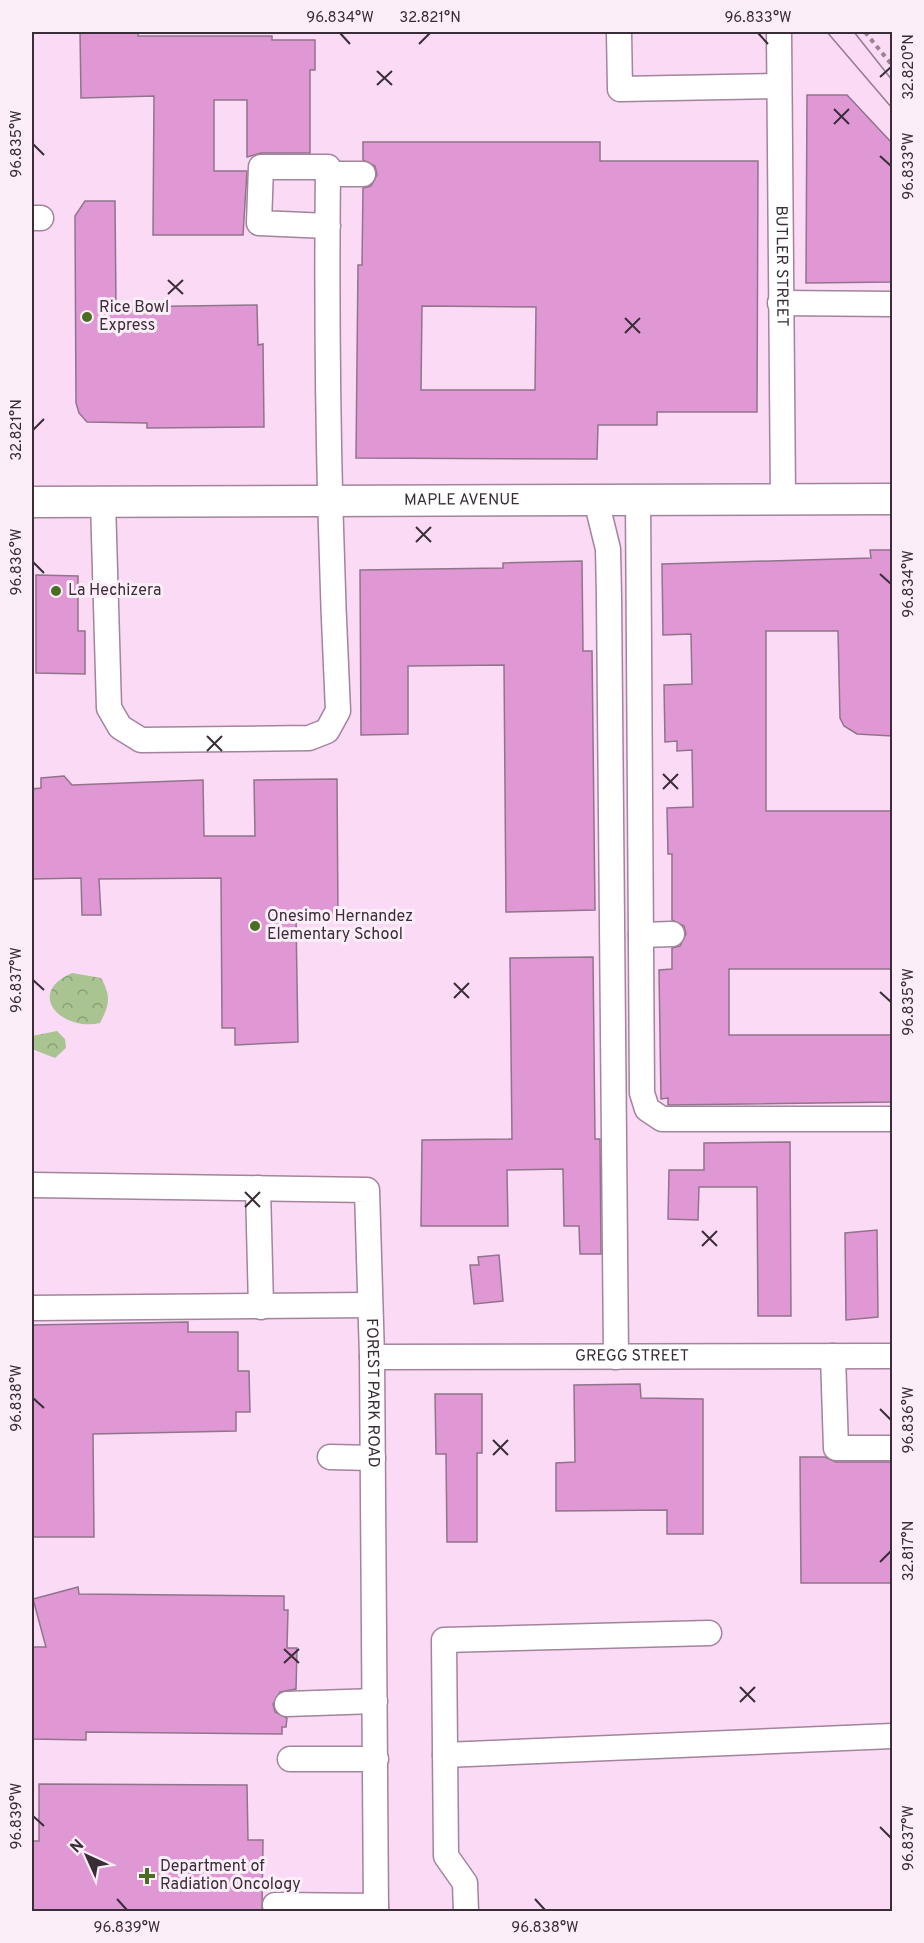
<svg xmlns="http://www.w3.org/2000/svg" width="924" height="1943" font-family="Overpass,sans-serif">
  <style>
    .park { fill: url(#park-crowns) }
    .building { fill: #e098d4; stroke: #90748b; stroke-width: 1.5; fill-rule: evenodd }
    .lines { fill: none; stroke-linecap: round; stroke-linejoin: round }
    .minor-casing { stroke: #a2849c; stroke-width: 27 }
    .major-casing { stroke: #a2849c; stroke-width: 33 }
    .path { stroke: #978193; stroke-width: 4; stroke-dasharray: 4.5 4.5; stroke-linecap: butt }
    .minor { stroke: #fff; stroke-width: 24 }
    .major { stroke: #fff; stroke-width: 30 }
    .tram { stroke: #927d8e; stroke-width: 1.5 }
    .ticks { fill: none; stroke: #392d37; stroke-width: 2 }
    .poi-dot { fill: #4b6c23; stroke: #fbeef8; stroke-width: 2 }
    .labels { text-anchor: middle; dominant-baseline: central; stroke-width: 6; stroke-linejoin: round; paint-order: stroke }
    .street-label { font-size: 16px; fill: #392d37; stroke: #fbeef8 }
    .poi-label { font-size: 16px; fill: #392d37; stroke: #fbeef8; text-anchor: start }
    .neatline { fill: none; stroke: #392d37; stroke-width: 2 }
    .ticks-label { font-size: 15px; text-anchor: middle; fill: #392d37 }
  </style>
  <defs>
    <pattern id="park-crowns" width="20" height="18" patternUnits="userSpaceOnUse" patternTransform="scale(1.5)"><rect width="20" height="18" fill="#a9c391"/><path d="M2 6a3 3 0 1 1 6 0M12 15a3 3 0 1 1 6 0" fill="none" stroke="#8b9f77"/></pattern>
  </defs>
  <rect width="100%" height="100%" fill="#fadaf4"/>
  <!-- park -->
  <path class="park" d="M72,973l29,5c10,18 9,26 -1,45 -37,9 -76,-29 -28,-50z
    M57,1031l8,8 1,9 -11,10 -23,-9v-13z"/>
  <!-- building -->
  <path class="building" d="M80,32h58v4h134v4h43v30h-5v83h-49l-14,4v-57h-33v71h33l-4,64h-90l1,-139 -73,2z
    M807,95h40l45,48v139l-86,1z
    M363,142h237v19h158l-1,251h-100v13h-59l-1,34 -241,-1 2,-193h4l1,-77 8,-2 6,-11 -2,-9 -12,-6zM422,306l114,1 -1,83h-114z
    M85,201h30l1,106 141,-2 1,40 5,-1 1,83 -117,1v-5l-60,-1 -8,-9 -3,-10 -1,-187z
    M870,550h22v186l-35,-2 -13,-8 -4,-8 -2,-87h-72v180h126v158h-163v66h163v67l-224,3v-7l-7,1 -2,-129 13,-1v-21l8,-2 6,-12 -2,-8 -12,-6v-66h-4l-1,-46 26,-1 -1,-57 -15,1v-10l-12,1 -1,-57 28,-1 -1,-50 -28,1 -1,-71 209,-6z
    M582,561l1,90h9l3,259 -89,2 -2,-247 -96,1v68l-47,1 -1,-165 143,-2v-5z
    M36,575l42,1v55h7v43l-49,-1z
    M64,776l8,9 131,-5 1,56h51l-1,-56 83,-1 1,139h-42l2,124 -63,3v-17h-13l-1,-150 -122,1 2,36h-19l-1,-37 -49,1v-90l9,-1v-10z
    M593,957l2,182h5l1,115h-21l-1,-28h-15l-1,-57 -56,1 1,56h-87l1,-86 90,-1 -2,-181z
    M790,1142l1,174h-33l-1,-129h-58l-1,33 -30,-1 1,-49h35v-27z
    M877,1230l1,87 -32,3 -1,-87z
    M499,1255l4,46 -29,3 -4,-39h9l-1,-8z
    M188,1322v10h50v39h11l1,41h-14v19l-143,3 1,103h-62l1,-212z
    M640,1384l1,14 62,1v135h-36v-24l-111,1v-48l19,-1 -1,-77z
    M435,1394h47v59h-5v89h-30l-1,-88h-10z
    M800,1457h25l11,5h56v121h-91z
    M78,1587l1,7 205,2v14h4l-1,38h10l-1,41 -16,3 -7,12 2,8 12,6 -1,9h-4v7l-196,-2v8l-54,-1v-92h14l-13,-48z
    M39,1784l208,1 1,55h15l-1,71h-230v-70h7z"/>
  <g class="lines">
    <!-- minor casing -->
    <g class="minor-casing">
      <g id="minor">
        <path d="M619,32l1,57 158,-3"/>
        <path id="s1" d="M779,32l4,467"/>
        <path d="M328,174h35"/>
        <path d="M32,218h9"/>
        <path d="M780,303l112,1"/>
        <path d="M596,500l12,49 1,49 7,759"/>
        <path d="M638,500l4,593 5,16 15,10h230"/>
        <path d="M103,502l6,206 11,19 21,13 168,-2 18,-7 11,-20c-9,-181 -12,-363 -10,-544h-67l-2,56 69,3"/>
        <path d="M641,935l31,-1"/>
        <path id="s2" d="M32,1185l335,5 5,167 4,555"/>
        <path d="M258,1188l3,119"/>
        <path d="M32,1308l338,-3"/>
        <path d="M833,1356l3,92h56"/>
        <path id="s3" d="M372,1357l520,-1"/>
        <path d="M330,1457l43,1"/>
        <path d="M287,1704l88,-3"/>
        <path d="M445,1755l447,-19"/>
        <path d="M290,1759h86"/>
        <path d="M275,1905l101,1"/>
        <path d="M466,1912l-1,-29 -19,-27 -2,-216 265,-7"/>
      </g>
    </g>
    <!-- major casing -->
    <g class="major-casing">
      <g id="major">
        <path id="s4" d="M32,502l860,-3"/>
      </g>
    </g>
    <!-- path -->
    <path class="path" d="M865,32l27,33"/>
    <!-- minor -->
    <use href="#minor" class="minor"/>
    <!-- major -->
    <use href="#major" class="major"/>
    <!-- tram -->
    <path class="tram" d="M827,32l65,76
      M854,32l38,48"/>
  </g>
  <!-- ticks -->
  <path class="ticks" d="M340,33l10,11M758,33l10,11M419,44l11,-11M377,71l15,14M880,77l11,-10M377,85l15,-14M834,109l15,15M834,124l15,-15M33,144l11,11M880,156l11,10M168,280l15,14M168,294l15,-14M625,318l15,15M625,333l15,-15M33,430l11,-11M416,527l15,15M416,542l15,-15M33,562l11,11M880,574l11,10M207,736l15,15M207,751l15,-15M663,774l15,15M663,789l15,-15M33,980l11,10M454,983l15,15M880,992l11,10M454,998l15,-15M245,1192l15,15M245,1207l15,-15M702,1231l15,15M702,1246l15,-15M33,1398l11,10M880,1409l11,11M493,1440l15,15M493,1455l15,-15M880,1562l11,-11M284,1649l15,14M284,1663l15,-14M740,1687l15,15M740,1702l15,-15M33,1816l11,10M880,1827l11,11M117,1899l10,11M535,1899l10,11"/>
  <!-- markers -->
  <g class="poi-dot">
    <circle cx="87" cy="317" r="6"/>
    <circle cx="56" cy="591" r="6"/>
    <circle cx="255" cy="926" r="6"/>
    <path d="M144 1867h6v6h6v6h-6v6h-6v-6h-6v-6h6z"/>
  </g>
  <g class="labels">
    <!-- street labels -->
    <g class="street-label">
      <text stroke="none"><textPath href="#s1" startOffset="234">BUTLER STREET</textPath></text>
      <text stroke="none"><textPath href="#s4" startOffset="430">MAPLE AVENUE</textPath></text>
      <text stroke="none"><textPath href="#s3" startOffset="260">GREGG STREET</textPath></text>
      <text stroke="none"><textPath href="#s2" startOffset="538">FOREST PARK ROAD</textPath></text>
    </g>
    <!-- poi labels -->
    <g class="poi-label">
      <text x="99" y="308">Rice Bowl<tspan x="99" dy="18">Express</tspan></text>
      <text x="68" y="591">La Hechizera</text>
      <text x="267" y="917">Onesimo Hernandez<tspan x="267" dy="18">Elementary School</tspan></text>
      <text x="160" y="1867">Department of<tspan x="160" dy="18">Radiation Oncology</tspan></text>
    </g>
  </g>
  <!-- border -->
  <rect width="924" height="1943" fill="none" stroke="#fbeef8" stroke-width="66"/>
  <!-- north arrow -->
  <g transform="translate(87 1856) rotate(315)" stroke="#fbeef8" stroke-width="4.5" paint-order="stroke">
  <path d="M0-4.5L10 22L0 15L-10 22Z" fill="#392d37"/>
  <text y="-9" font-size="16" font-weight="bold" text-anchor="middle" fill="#392d37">N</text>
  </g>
  <rect x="33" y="33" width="858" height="1877" class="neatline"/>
  <g class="ticks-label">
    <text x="340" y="22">96.834°W</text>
    <text x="430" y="22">32.821°N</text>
    <text x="758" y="22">96.833°W</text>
    <text transform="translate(908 67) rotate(-90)" y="5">32.820°N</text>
    <text transform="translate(16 144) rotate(-90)" y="5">96.835°W</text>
    <text transform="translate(908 166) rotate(-90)" y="5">96.833°W</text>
    <text transform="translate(16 430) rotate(-90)" y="5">32.821°N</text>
    <text transform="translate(16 562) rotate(-90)" y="5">96.836°W</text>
    <text transform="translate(908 584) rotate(-90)" y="5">96.834°W</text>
    <text transform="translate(16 980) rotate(-90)" y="5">96.837°W</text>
    <text transform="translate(908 1002) rotate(-90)" y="5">96.835°W</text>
    <text transform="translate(16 1398) rotate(-90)" y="5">96.838°W</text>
    <text transform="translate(908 1420) rotate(-90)" y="5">96.836°W</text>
    <text transform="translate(908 1551) rotate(-90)" y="5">32.817°N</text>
    <text transform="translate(16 1816) rotate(-90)" y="5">96.839°W</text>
    <text transform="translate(908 1838) rotate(-90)" y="5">96.837°W</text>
    <text x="127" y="1932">96.839°W</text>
    <text x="545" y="1932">96.838°W</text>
  </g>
</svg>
